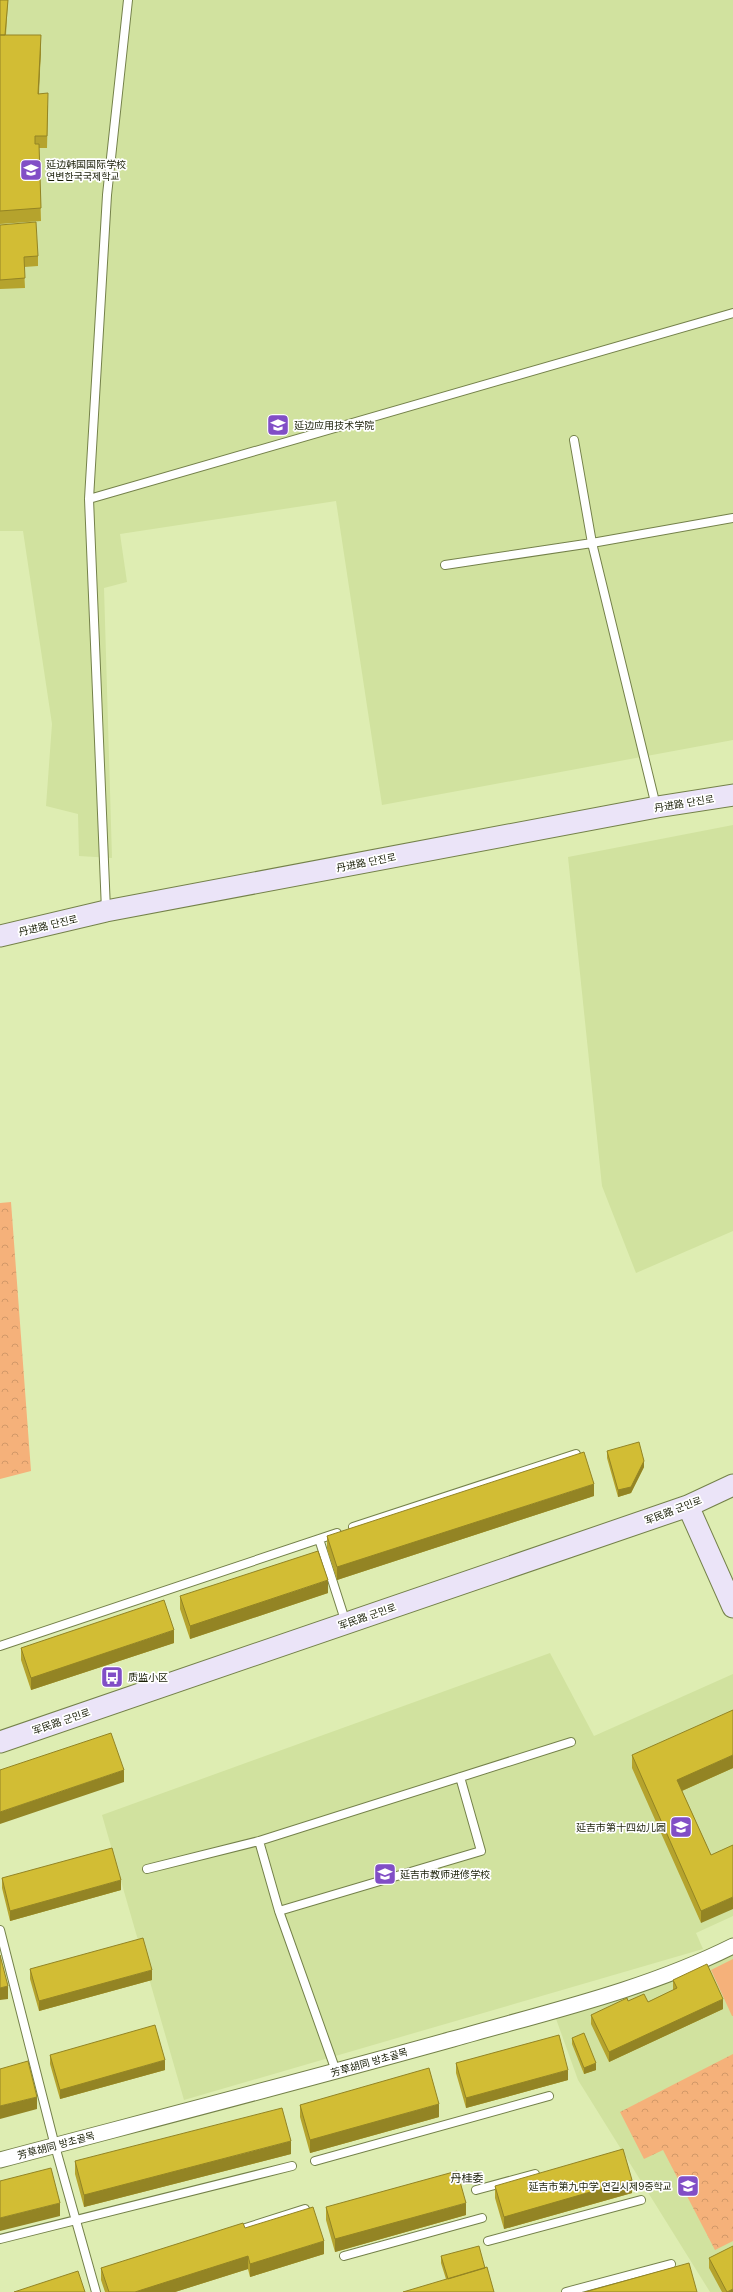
<svg xmlns="http://www.w3.org/2000/svg" width="733" height="2292" font-family="Inter,'Noto Sans SC','Noto Sans KR',sans-serif">
  <style>
    .built { fill: #d1e29f }
    .grass { fill: #f5b17a }
    .park { fill: url(#park-crowns) }
    .lines { fill: none; stroke-linecap: round; stroke-linejoin: round }
    .lane-casing { stroke: #74814a; stroke-width: 10 }
    .street-casing { stroke: #74814a; stroke-width: 17 }
    .secondary-casing { stroke: #74814a; stroke-width: 23 }
    .lane { stroke: #fff; stroke-width: 8 }
    .street { stroke: #fff; stroke-width: 15 }
    .secondary { stroke: #ebe4f8; stroke-width: 21 }
    .wall { fill: #b5a32d }
    .shaded-wall { fill: #938424 }
    .building { fill: #d2bd34; stroke: #938424 }
    .labels { text-anchor: middle; dominant-baseline: central; stroke-width: 3.5; stroke-linejoin: round; paint-order: stroke }
    .poi-label { font-size: 10px; fill: #191e07; stroke: #fff; text-anchor: start }
    .street-label { font-size: 10px; fill: #191e07; stroke: #fff }
    .neighbourhood-label { font-size: 11px; fill: #191e07; stroke: #fff }
  </style>
  <defs>
    <pattern id="park-crowns" width="20" height="18" patternUnits="userSpaceOnUse"><rect width="20" height="18" fill="#f5b17a"/><path d="M2 6a3 3 0 1 1 6 0M12 15a3 3 0 1 1 6 0" fill="none" stroke="#d19868"/></pattern>
  </defs>
  <rect width="100%" height="100%" fill="#deedb2"/>
  <!-- built -->
  <path class="built" d="M0,0h733v740l-351,65 -46,-304 -216,33 7,48 -23,6 8,270 -33,-2 -1,-42 -32,-8 6,-82 -29,-193h-23z
    M733,825v406l-97,42 -34,-87 -34,-329z
    M550,1653l44,83 139,-62v242l-37,17 7,16 -519,151 -82,-285z
    M733,1954v338h-23l-132,-212 -23,-64z"/>
  <!-- grass -->
  <path class="grass" d="M733,1959v57h-1l-21,-46z"/>
  <!-- park -->
  <path class="park" d="M11,1202l20,269 -31,8v-276z
    M733,2054v187l-18,9 -52,-100 -19,9 -24,-47z"/>
  <g class="lines">
    <!-- lane casing -->
    <g class="lane-casing">
      <path id="lane" d="M574,440l18,103 64,263
        M89,499l644,-186
        M445,565l147,-22 141,-25
        M106,910l-17,-411 18,-304 21,-195
        M353,1527l223,-73
        M319,1539l27,84
        M0,1646l337,-113
        M259,1841l20,70 57,160
        M147,1869l112,-28 312,-99
        M279,1911l202,-60 -21,-74
        M0,1930l55,216 41,146
        M315,2161l234,-65
        M476,2190l59,-16
        M236,2231l69,-22
        M0,2239l292,-73
        M488,2241l153,-41
        M344,2256l138,-38
        M566,2292l105,-28"/>
    </g>
    <!-- street casing -->
    <g class="street-casing">
      <path id="street" d="M0,2160c151,-40 302,-79 453,-121 94,-27 192,-49 280,-93"/>
    </g>
    <!-- secondary casing -->
    <g class="secondary-casing">
      <path id="secondary" d="M0,936l106,-25 551,-104 76,-12
        M688,1506l45,101
        M0,1742l688,-236 45,-21"/>
    </g>
    <!-- lane -->
    <use href="#lane" class="lane"/>
    <!-- street -->
    <use href="#street" class="street"/>
    <!-- secondary -->
    <use href="#secondary" class="secondary"/>
  </g>
  <!-- wall -->
  <path class="wall" d="M0,0h8l-2,35 35,13 -2,46 9,12 -1,42h-8l2,73 -41,3z
    M0,225l38,31v10l-14,1 1,21 -25,1z
    M607,1451l37,16 -13,26 -13,4 -11,-39z
    M594,1496l-257,84 -10,-31v-13z
    M328,1593l-138,46 -10,-30v-13z
    M174,1643l-143,47 -10,-30v-12z
    M632,1755l101,13 -51,23 29,64 -10,68 -69,-155z
    M2,1878l119,12 -111,31 -8,-33z
    M30,1969l122,11 -113,31 -9,-32z
    M673,1980l50,29 -114,53 -18,-38v-9l37,-14 20,1 25,-12z
    M572,2038l24,32 -12,4 -12,-30z
    M50,2055l115,15 -105,29 -10,-35z
    M456,2063l112,17 -102,28 -10,-35z
    M300,2105l139,12 -129,36 -10,-36z
    M291,2154l-207,53 -9,-33v-13z
    M495,2186l137,7 -128,36 -9,-31z
    M326,2207l140,8 -131,37 -9,-32z
    M245,2228l79,26 -74,23 -2,-8 -73,23h-70l-4,-12v-12z
    M441,2256l44,12 -39,11 -5,-16z
    M709,2258l24,34h-11l-13,-24z"/>
  <!-- shaded-wall -->
  <path class="shaded-wall" d="M41,35v13l-3,58v-12z
    M644,1461v6l-13,26 -13,4v-7z
    M594,1484v12l-257,84v-13z
    M328,1580v13l-138,46v-13z
    M174,1630v13l-143,47v-12z
    M733,1755v13l-56,25v-13z
    M124,1770v12l-124,42v-12z
    M121,1880v10l-111,31v-10z
    M733,1897v12l-32,14v-12z
    M152,1970v10l-113,31v-10z
    M8,1986v13l-8,1v-12z
    M723,1999v10l-114,53v-10z
    M165,2060v10l-105,29v-9z
    M596,2063v7l-12,4v-6z
    M568,2070v10l-102,28v-10z
    M37,2097v12l-37,10v-13z
    M439,2104v13l-129,36v-13z
    M291,2141v13l-207,53v-12z
    M632,2180v13l-128,36v-12z
    M60,2203v13l-60,15v-13z
    M466,2203v12l-131,37v-13z
    M324,2241v13l-74,23v-13z
    M248,2256v13l-73,23h-40z
    M733,2289v3h-5z"/>
  <!-- building -->
  <path class="building" d="M0,0h8l-3,35h-5z
    M0,35h41l-3,59 10,-1 -1,43h-12v8h4l2,64 -41,3z
    M36,222l2,34 -14,1 1,21 -25,2v-55z
    M639,1442l5,19 -13,26 -13,3 -11,-39z
    M584,1452l10,32 -257,83 -10,-31z
    M318,1551l10,29 -138,46 -10,-30z
    M164,1600l10,30 -143,48 -10,-30z
    M733,1710v45l-56,25 34,75 22,-10v52l-32,14 -69,-156z
    M111,1733l13,37 -124,42v-42z
    M112,1848l9,32 -111,31 -8,-33z
    M143,1938l9,32 -113,31 -9,-32z
    M0,1955l8,31 -8,2z
    M707,1964l16,35 -114,53 -18,-37 36,-17 1,3 16,-7 4,8 29,-14 -4,-8z
    M155,2025l10,35 -105,30 -10,-35z
    M584,2033l12,30 -12,5 -12,-30z
    M559,2035l9,35 -102,28 -10,-35z
    M28,2061l9,36 -37,9v-37z
    M429,2068l10,36 -129,36 -10,-35z
    M282,2108l9,33 -207,54 -9,-34z
    M623,2149l9,31 -128,37 -9,-31z
    M51,2168l9,35 -60,15v-37z
    M457,2171l9,32 -131,36 -9,-32z
    M313,2207l11,34 -74,23 -2,-8 -113,36h-26l-8,-24 142,-45 2,5z
    M479,2246l6,22 -37,11 -7,-23z
    M733,2246v43l-6,3 -18,-34z
    M689,2263l8,29h-112z
    M487,2267l7,25h-91z
    M78,2271l7,21h-71z"/>
  <!-- icons -->
  <defs>
    <g id="school-square" transform="scale(1.15)"><rect x="-9" y="-9" width="18" height="18" rx="4" fill="#814ec6" stroke="#fff"/><path d="M0-5L7-2L0 1L-7-2ZM-4 1L0 2.5L4 1V4Q0 6-4 4Z" fill="#fff"/></g>
    <g id="university-square" transform="scale(1.15)"><rect x="-9" y="-9" width="18" height="18" rx="4" fill="#814ec6" stroke="#fff"/><path d="M0-5L7-2L0 1L-7-2ZM-4 1L0 2.5L4 1V4Q0 6-4 4Z" fill="#fff"/></g>
    <g id="bus-square" transform="scale(1.15)"><rect x="-9" y="-9" width="18" height="18" rx="4" fill="#814ec6" stroke="#fff"/><path d="M-5-6H5V4H4V6H2V4H-2V6H-4V4H-5ZM-3.5-4V0h7V-4ZM-3.5 1.2v1.5H-2V1.2ZM2 1.2v1.5H3.5V1.2Z" fill="#fff"/></g>
  </defs>
  <g fill-rule="evenodd">
    <use href="#school-square" x="31" y="170"/>
    <use href="#university-square" x="278" y="425"/>
    <use href="#bus-square" x="112" y="1677"/>
    <use href="#school-square" x="681" y="1827"/>
    <use href="#school-square" x="385" y="1874"/>
    <use href="#school-square" x="688" y="2186"/>
  </g>
  <g class="labels">
    <!-- poi labels -->
    <g class="poi-label">
      <text x="46" y="164">延边韩国国际学校<tspan x="46" dy="12">연변한국국제학교</tspan></text>
      <text x="294" y="425">延边应用技术学院</text>
      <text x="128" y="1677">质监小区</text>
      <text x="666" y="1827" text-anchor="end">延吉市第十四幼儿园</text>
      <text x="400" y="1874">延吉市教师进修学校</text>
      <text x="672" y="2186" text-anchor="end">延吉市第九中学 연길시제9중학교</text>
    </g>
    <!-- street labels -->
    <g class="street-label">
      <text transform="translate(684 803) rotate(-9)">丹进路 단진로</text>
      <text transform="translate(366 862) rotate(-11)">丹进路 단진로</text>
      <text transform="translate(48 925) rotate(-13)">丹进路 단진로</text>
      <text transform="translate(673 1510) rotate(-21)">军民路 군민로</text>
      <text transform="translate(367 1616) rotate(-19)">军民路 군민로</text>
      <text transform="translate(61 1721) rotate(-19)">军民路 군민로</text>
      <text transform="translate(369 2062) rotate(-16)">芳草胡同 방초골목</text>
      <text transform="translate(56 2145) rotate(-15)">芳草胡同 방초골목</text>
    </g>
    <!-- neighbourhood labels -->
    <g class="neighbourhood-label">
      <text x="467" y="2178">丹桂委</text>
    </g>
  </g>
</svg>
